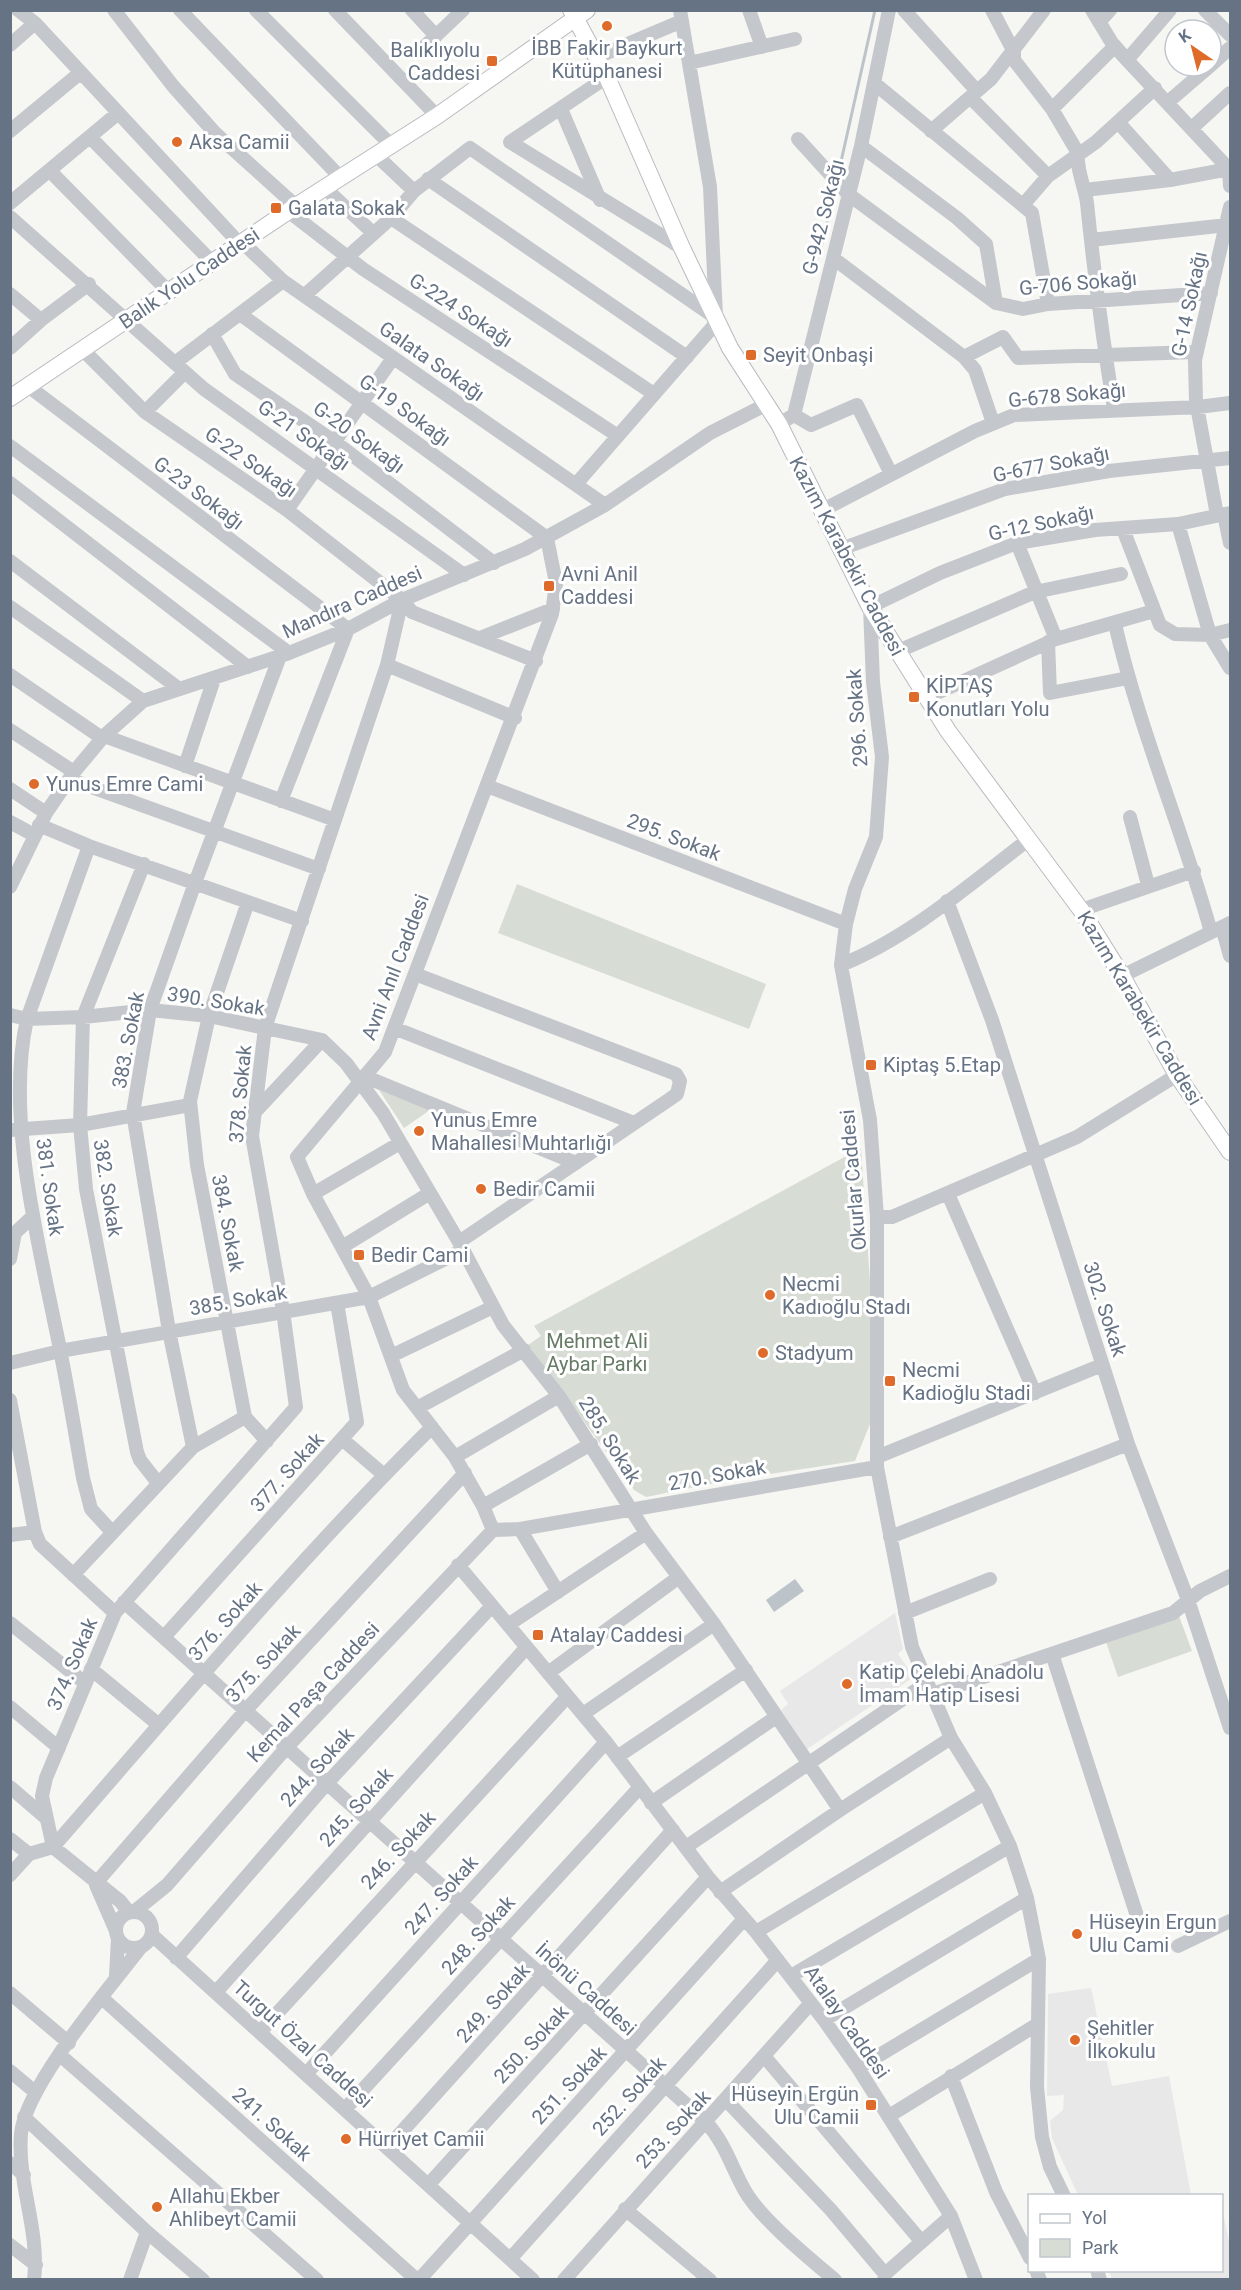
<svg xmlns="http://www.w3.org/2000/svg" width="1241" height="2290" font-family="Roboto,sans-serif">
  <style>
    .built { fill: #e7e8e7 }
    .green { fill: #d7ddd4 }
    .water { fill: #bcc4ca }
    .lines { fill: none; stroke-linecap: round; stroke-linejoin: round }
    .stream { stroke: #bcc4ca; stroke-width: 3 }
    .major-casing { stroke: #b7babf; stroke-width: 18 }
    .minor { stroke: #c4c7cb; stroke-width: 14 }
    .major { stroke: #fff; stroke-width: 16 }
    .poi-dot { fill: #df6b2a; stroke: #fff; stroke-width: 2 }
    .labels { text-anchor: middle; dominant-baseline: central; stroke-width: 6; stroke-linejoin: round; paint-order: stroke }
    .poi-label { font-size: 20px; fill: #667384; stroke: #fff; text-anchor: start }
    .street-label { font-size: 20px; fill: #667384; stroke: #fff }
    .park-label { font-size: 20px; fill: #667b65; stroke: #fff }
  </style>
  <rect width="100%" height="100%" fill="#f6f6f3"/>
  <!-- built -->
  <path class="built" d="M895,1613l8,36 -5,5 16,23 -107,72 -26,-39 7,-6 -8,-13z
    M1091,1988l21,98 57,-10 22,119h-113l-26,-57 -2,-17 13,-11 1,-15 -17,1 1,-102z
    M1222,2209l8,37v33h-118l-3,-8 113,-1z"/>
  <!-- green -->
  <path class="green" d="M517,884l249,100 -17,45 -251,-96z
    M379,1090l51,20 -26,18z
    M861,1148l9,134v142l-15,37 -130,20 -79,16 -12,-7 -106,-145 13,-9 -7,-10z
    M1179,1616l13,35 -74,26 -12,-35z"/>
  <!-- water -->
  <path class="water" d="M795,1579l9,12 -30,21 -8,-12z"/>
  <g class="lines">
    <!-- stream -->
    <path class="stream" d="M838,175l37,-165
      M819,256l16,-69"/>
    <!-- major casing -->
    <g class="major-casing">
      <path id="major" d="M571,10l36,67 75,171 48,100 49,76 91,183 78,124 133,179 41,66 55,99 53,77
        M10,398l286,-192 141,-90 150,-106"/>
    </g>
    <!-- minor -->
    <path class="minor" d="M18,10l17,13 205,221
      M114,10l59,76 42,47 81,73
      M180,10l161,168
      M256,10l136,136
      M335,10l102,106
      M412,10l24,26
      M680,10l30,177 6,129
      M749,10l13,37
      M904,10l72,80
      M992,10l22,42v8l38,49 26,44c-2,16 7,34 9,50 7,69 16,138 27,206
      M1092,10l20,33 15,17 102,109 1,17
      M1205,10l25,25
      M1099,22l11,-12
      M10,45l25,-22
      M424,47l39,-37
      M597,57l85,-36
      M1127,60l43,-50
      M689,63l106,-24
      M1211,65l19,-17
      M607,77l-97,65 172,106
      M874,83l158,130 16,91
      M970,97l78,79
      M1168,102l42,-36
      M561,109l39,91
      M1052,109l63,-63
      M1118,122l52,58
      M1192,128l38,-35
      M10,131l70,-58
      M931,131l60,-52 53,-69
      M90,137l122,125
      M798,139l50,55 148,109 27,6 25,-5 163,-11
      M861,146l96,72 29,26 10,59
      M377,156l37,35
      M50,171l119,121
      M428,179l259,178
      M325,188l48,45
      M1085,190l85,-10 59,-11
      M10,203l107,-89
      M1023,205l25,-29 48,-34 59,-54
      M288,211l75,58 255,167
      M10,217l194,172 260,186
      M391,218l263,176
      M1091,240l136,-15
      M242,242l41,39 322,224
      M833,258l131,99 11,13 18,53
      M10,294l31,26
      M305,295l86,-77 23,-27 56,-43 246,170
      M240,314l307,224
      M212,334l23,40 100,68 159,121
      M10,348l31,-28 48,-36
      M83,350l62,62 142,98 115,90 10,12 124,49
      M964,357l39,-20 15,21 177,-6
      M176,362l107,-81
      M28,386l320,243 -67,172
      M145,412l40,-40
      M794,415l17,10 46,-20 34,69
      M779,424l15,-9 67,-269 28,-136
      M10,446l279,207
      M10,483l238,184
      M577,483l140,-161
      M287,510l106,-152
      M821,511l154,-80 39,-16 184,-8 32,-4
      M1224,514l6,29
      M1217,515l-21,-114 -1,-41 35,-153
      M1178,524l32,111 20,33
      M1123,529l37,96 15,9 35,1 20,-5
      M1017,543l39,96
      M841,549l164,-60 104,-18 121,-13
      M10,561l168,127
      M10,607l133,94
      M1115,624c24,105 67,204 96,308
      M480,638l73,-29
      M1048,642l2,51 78,-15
      M896,652l139,-60 86,-18
      M387,665l128,53
      M10,675l92,63
      M926,698l130,-59 98,-28
      M10,730l64,42
      M104,736l231,84
      M185,766l29,-87
      M69,779l250,90
      M487,786l359,138
      M10,789l36,24
      M1130,817l18,68
      M10,822l24,13
      M39,825l50,21 213,75
      M89,846l-62,173c-21,94 9,213 28,306 11,51 19,102 28,153l8,31 21,23
      M144,864l-61,153 -3,108 6,64 51,263 3,8 18,23
      M10,887l36,-74 28,-41 30,-36 39,-35 146,-48 59,-24 54,-29 123,-51 80,-44 105,-72 57,-29
      M947,901l45,119 136,424 60,156 42,128
      M248,902l-39,114 -19,85 7,64 48,252 22,24
      M1081,910l113,-39
      M1222,927l8,29
      M841,965c69,-28 128,-80 187,-125
      M415,974l261,100 4,7 -3,13 -7,5 -211,143
      M1122,976l108,-53
      M10,1015l17,4 56,-2 67,-7 59,6 113,24 24,23 37,50 76,129 44,83 56,71 87,137 68,91 126,186
      M394,1028l240,95
      M366,1077l210,86
      M256,1111l66,-71
      M10,1130l70,-5 110,-20
      M313,1194l87,-51
      M948,1194l87,199
      M877,1217h15l185,-80 100,-62
      M342,1247l88,-54
      M10,1259l5,-26 18,-17
      M391,1356l102,-49
      M10,1363l50,-12 309,-54 94,-47
      M10,1400l25,132 5,12 75,69
      M417,1408l107,-58
      M342,1439l42,36
      M193,1447l-24,-116 -36,-218 17,-103 45,-127 85,-227
      M455,1457l104,-61
      M877,1457l225,-92
      M483,1506l108,-62
      M520,1529l38,63
      M493,1530l-10,-24 -28,-49 -52,-67 -34,-93 -56,-103 -16,-37 88,-105 167,-438 4,-31 -9,-45
      M493,1530l27,-1 357,-62
      M10,1535l25,-3
      M890,1537l238,-93
      M458,1565l148,177 102,135 48,55 68,88 34,48 93,148 25,64
      M73,1575l120,-128 52,-30
      M124,1602l582,520c19,21 25,44 39,69 16,28 64,67 90,89
      M905,1613l85,-34
      M10,1623l75,60
      M508,1625l138,-92
      M164,1637l193,-215 -20,-119
      M1052,1654l87,268
      M91,1669l68,56
      M548,1673l131,-96
      M933,1694l240,-81 27,-22 30,-15
      M10,1707l49,41
      M583,1714l131,-90
      M617,1757l129,-87
      M10,1787l36,31
      M651,1803l125,-86
      M10,1839l19,15
      M686,1847l242,-165
      M10,1875l19,-21 24,-7c124,-142 245,-287 379,-420
      M96,1883l149,-172 220,-238
      M96,1885l20,46
      M720,1892l120,-82 111,-72
      M135,1911l32,-26 120,-138 206,-217
      M116 1930a18 18 0 1 1 36 0a18 18 0 1 1-36 0Z
      M129,1912l-9,-11 -67,-54 -11,-51 4,-18 69,-165 181,-206 -13,-96 -31,-175 13,-108 122,-363 15,-65
      M756,1932l229,-139
      M152,1935l381,345
      M1178,1946l52,-25
      M176,1958l152,-176 163,-175
      M116,1976l2,-38
      M791,1976l219,-130
      M216,1992l310,-344
      M10,1993l59,50
      M102,1998l315,282
      M824,2020l203,-122
      M260,2032l307,-335
      M60,2055l257,225
      M764,2056l157,185
      M858,2068l181,-109
      M10,2071l25,21
      M306,2074l300,-332
      M951,2076l45,116 34,66
      M726,2100l105,110 54,64
      M346,2108l294,-321
      M889,2116l149,-92
      M24,2117l123,115 56,48
      M388,2147l285,-317
      M10,2163l14,12
      M429,2184l279,-307
      M1064,2196l-14,-29 -8,-30 -5,-50 2,-128 -12,-61 -17,-52 -25,-53 -34,-55 -39,-91 -35,-180v-250l-7,-97 -29,-155 5,-41 9,-35 21,-52 6,-80 -9,-75 -3,-75 70,-34 77,-30 78,-13 83,-6 52,-11
      M625,2209l85,71
      M10,2245l26,20
      M510,2259l268,-299
      M1036,2270l4,10
      M1097,2270l3,10
      M34,2280c6,-50 -17,-97 -13,-146 4,-48 89,-147 120,-187
      M130,2280l17,-48
      M419,2280l325,-361
      M564,2280l246,-276
      M884,2280l1,-6 66,-58"/>
    <!-- major -->
    <use href="#major" class="major"/>
  </g>
  <!-- markers -->
  <g class="poi-dot">
    <circle cx="607" cy="26" r="6"/>
    <rect x="486" y="55" width="12" height="12" rx="3"/>
    <circle cx="177" cy="142" r="6"/>
    <rect x="270" y="202" width="12" height="12" rx="3"/>
    <rect x="745" y="349" width="12" height="12" rx="3"/>
    <rect x="543" y="580" width="12" height="12" rx="3"/>
    <rect x="908" y="691" width="12" height="12" rx="3"/>
    <circle cx="34" cy="784" r="6"/>
    <rect x="865" y="1059" width="12" height="12" rx="3"/>
    <circle cx="419" cy="1131" r="6"/>
    <circle cx="481" cy="1189" r="6"/>
    <rect x="353" y="1249" width="12" height="12" rx="3"/>
    <circle cx="770" cy="1295" r="6"/>
    <circle cx="763" cy="1353" r="6"/>
    <rect x="884" y="1375" width="12" height="12" rx="3"/>
    <rect x="532" y="1629" width="12" height="12" rx="3"/>
    <circle cx="847" cy="1684" r="6"/>
    <circle cx="1077" cy="1934" r="6"/>
    <circle cx="1075" cy="2040" r="6"/>
    <rect x="865" y="2099" width="12" height="12" rx="3"/>
    <circle cx="346" cy="2139" r="6"/>
    <circle cx="157" cy="2207" r="6"/>
  </g>
  <g class="labels">
    <!-- poi labels -->
    <g class="poi-label">
      <text x="607" y="48" text-anchor="middle">İBB Fakir Baykurt<tspan x="607" dy="23">Kütüphanesi</tspan></text>
      <text x="480" y="50" text-anchor="end">Balıklıyolu<tspan x="480" dy="23">Caddesi</tspan></text>
      <text x="189" y="142">Aksa Camii</text>
      <text x="288" y="208">Galata Sokak</text>
      <text x="763" y="355">Seyit Onbaşi</text>
      <text x="561" y="574">Avni Anil<tspan x="561" dy="23">Caddesi</tspan></text>
      <text x="926" y="686">KİPTAŞ<tspan x="926" dy="23">Konutları Yolu</tspan></text>
      <text x="46" y="784">Yunus Emre Cami</text>
      <text x="883" y="1065">Kiptaş 5.Etap</text>
      <text x="431" y="1120">Yunus Emre<tspan x="431" dy="23">Mahallesi Muhtarlığı</tspan></text>
      <text x="493" y="1189">Bedir Camii</text>
      <text x="371" y="1255">Bedir Cami</text>
      <text x="782" y="1284">Necmi<tspan x="782" dy="23">Kadıoğlu Stadı</tspan></text>
      <text x="775" y="1353">Stadyum</text>
      <text x="902" y="1370">Necmi<tspan x="902" dy="23">Kadioğlu Stadi</tspan></text>
      <text x="550" y="1635">Atalay Caddesi</text>
      <text x="859" y="1672">Katip Çelebi Anadolu<tspan x="859" dy="23">İmam Hatip Lisesi</tspan></text>
      <text x="1089" y="1922">Hüseyin Ergun<tspan x="1089" dy="23">Ulu Cami</tspan></text>
      <text x="1087" y="2028">Şehitler<tspan x="1087" dy="23">İlkokulu</tspan></text>
      <text x="859" y="2094" text-anchor="end">Hüseyin Ergün<tspan x="859" dy="23">Ulu Camii</tspan></text>
      <text x="358" y="2139">Hürriyet Camii</text>
      <text x="169" y="2196">Allahu Ekber<tspan x="169" dy="23">Ahlibeyt Camii</tspan></text>
    </g>
    <!-- street labels -->
    <g class="street-label">
      <text transform="translate(823 217) rotate(-76)">G-942 Sokağı</text>
      <text transform="translate(189 278) rotate(-34)">Balık Yolu Caddesi</text>
      <text transform="translate(1078 283) rotate(-5)">G-706 Sokağı</text>
      <text transform="translate(1189 304) rotate(-78)">G-14 Sokağı</text>
      <text transform="translate(461 310) rotate(33)">G-224 Sokağı</text>
      <text transform="translate(432 361) rotate(35)">Galata Sokağı</text>
      <text transform="translate(1067 395) rotate(-5)">G-678 Sokağı</text>
      <text transform="translate(405 410) rotate(36)">G-19 Sokağı</text>
      <text transform="translate(304 435) rotate(35)">G-21 Sokağı</text>
      <text transform="translate(359 437) rotate(36)">G-20 Sokağı</text>
      <text transform="translate(251 462) rotate(35)">G-22 Sokağı</text>
      <text transform="translate(1051 464) rotate(-11)">G-677 Sokağı</text>
      <text transform="translate(199 493) rotate(37)">G-23 Sokağı</text>
      <text transform="translate(1041 523) rotate(-12)">G-12 Sokağı</text>
      <text transform="translate(847 556) rotate(62)">Kazım Karabekir Caddesi</text>
      <text transform="translate(352 602) rotate(-24)">Mandıra Caddesi</text>
      <text transform="translate(857 718) rotate(-94)">296. Sokak</text>
      <text transform="translate(674 837) rotate(21)">295. Sokak</text>
      <text transform="translate(395 967) rotate(-69)">Avni Anıl Caddesi</text>
      <text transform="translate(216 1001) rotate(9)">390. Sokak</text>
      <text transform="translate(1140 1008) rotate(59)">Kazım Karabekir Caddesi</text>
      <text transform="translate(128 1040) rotate(-79)">383. Sokak</text>
      <text transform="translate(240 1094) rotate(-85)">378. Sokak</text>
      <text transform="translate(853 1180) rotate(-95)">Okurlar Caddesi</text>
      <text transform="translate(50 1187) rotate(82)">381. Sokak</text>
      <text transform="translate(108 1188) rotate(81)">382. Sokak</text>
      <text transform="translate(228 1223) rotate(79)">384. Sokak</text>
      <text transform="translate(238 1300) rotate(-10)">385. Sokak</text>
      <text transform="translate(1105 1309) rotate(72)">302. Sokak</text>
      <text transform="translate(610 1440) rotate(58)">285. Sokak</text>
      <text transform="translate(287 1472) rotate(-48)">377. Sokak</text>
      <text transform="translate(717 1475) rotate(-10)">270. Sokak</text>
      <text transform="translate(225 1621) rotate(-48)">376. Sokak</text>
      <text transform="translate(263 1663) rotate(-47)">375. Sokak</text>
      <text transform="translate(72 1664) rotate(-67)">374. Sokak</text>
      <text transform="translate(313 1692) rotate(-47)">Kemal Paşa Caddesi</text>
      <text transform="translate(317 1767) rotate(-48)">244. Sokak</text>
      <text transform="translate(356 1807) rotate(-48)">245. Sokak</text>
      <text transform="translate(398 1850) rotate(-47)">246. Sokak</text>
      <text transform="translate(441 1895) rotate(-48)">247. Sokak</text>
      <text transform="translate(478 1935) rotate(-48)">248. Sokak</text>
      <text transform="translate(586 1989) rotate(42)">İnönü Caddesi</text>
      <text transform="translate(493 2003) rotate(-48)">249. Sokak</text>
      <text transform="translate(847 2022) rotate(55)">Atalay Caddesi</text>
      <text transform="translate(303 2044) rotate(42)">Turgut Özal Caddesi</text>
      <text transform="translate(531 2044) rotate(-47)">250. Sokak</text>
      <text transform="translate(569 2085) rotate(-47)">251. Sokak</text>
      <text transform="translate(629 2096) rotate(-48)">252. Sokak</text>
      <text transform="translate(272 2124) rotate(42)">241. Sokak</text>
      <text transform="translate(673 2129) rotate(-47)">253. Sokak</text>
    </g>
    <!-- park labels -->
    <g class="park-label">
      <text x="597" y="1341">Mehmet Ali<tspan x="597" dy="23">Aybar Parkı</tspan></text>
    </g>
  </g>
  <!-- border -->
  <rect width="1241" height="2290" fill="none" stroke="#667384" stroke-width="24"/>
  <!-- legend -->
  <rect x="1028" y="2194" width="195" height="78" fill="#ffffff" stroke="#c2c7ce" stroke-width="1.5"/>
  <rect x="1040" y="2214" width="30" height="9" fill="#ffffff" stroke="#c2c7ce" stroke-width="1.5"/>
  <text x="1082" y="2224" font-size="18" fill="#667384">Yol</text>
  <rect x="1040" y="2239" width="30" height="18" fill="#d7ddd4" stroke="#c2c7ce" stroke-width="1.5"/>
  <text x="1082" y="2254" font-size="18" fill="#667384">Park</text>
  <!-- north arrow -->
  <g transform="translate(1193 48) rotate(325)"><circle r="28" fill="#ffffff" stroke="#c2c7ce" stroke-width="1.5"/>
  <path d="M0-4.5L10 22L0 15L-10 22Z" fill="#df6b2a"/>
  <text y="-9" font-size="16" font-weight="bold" text-anchor="middle" fill="#667384">K</text>
  </g>
</svg>
